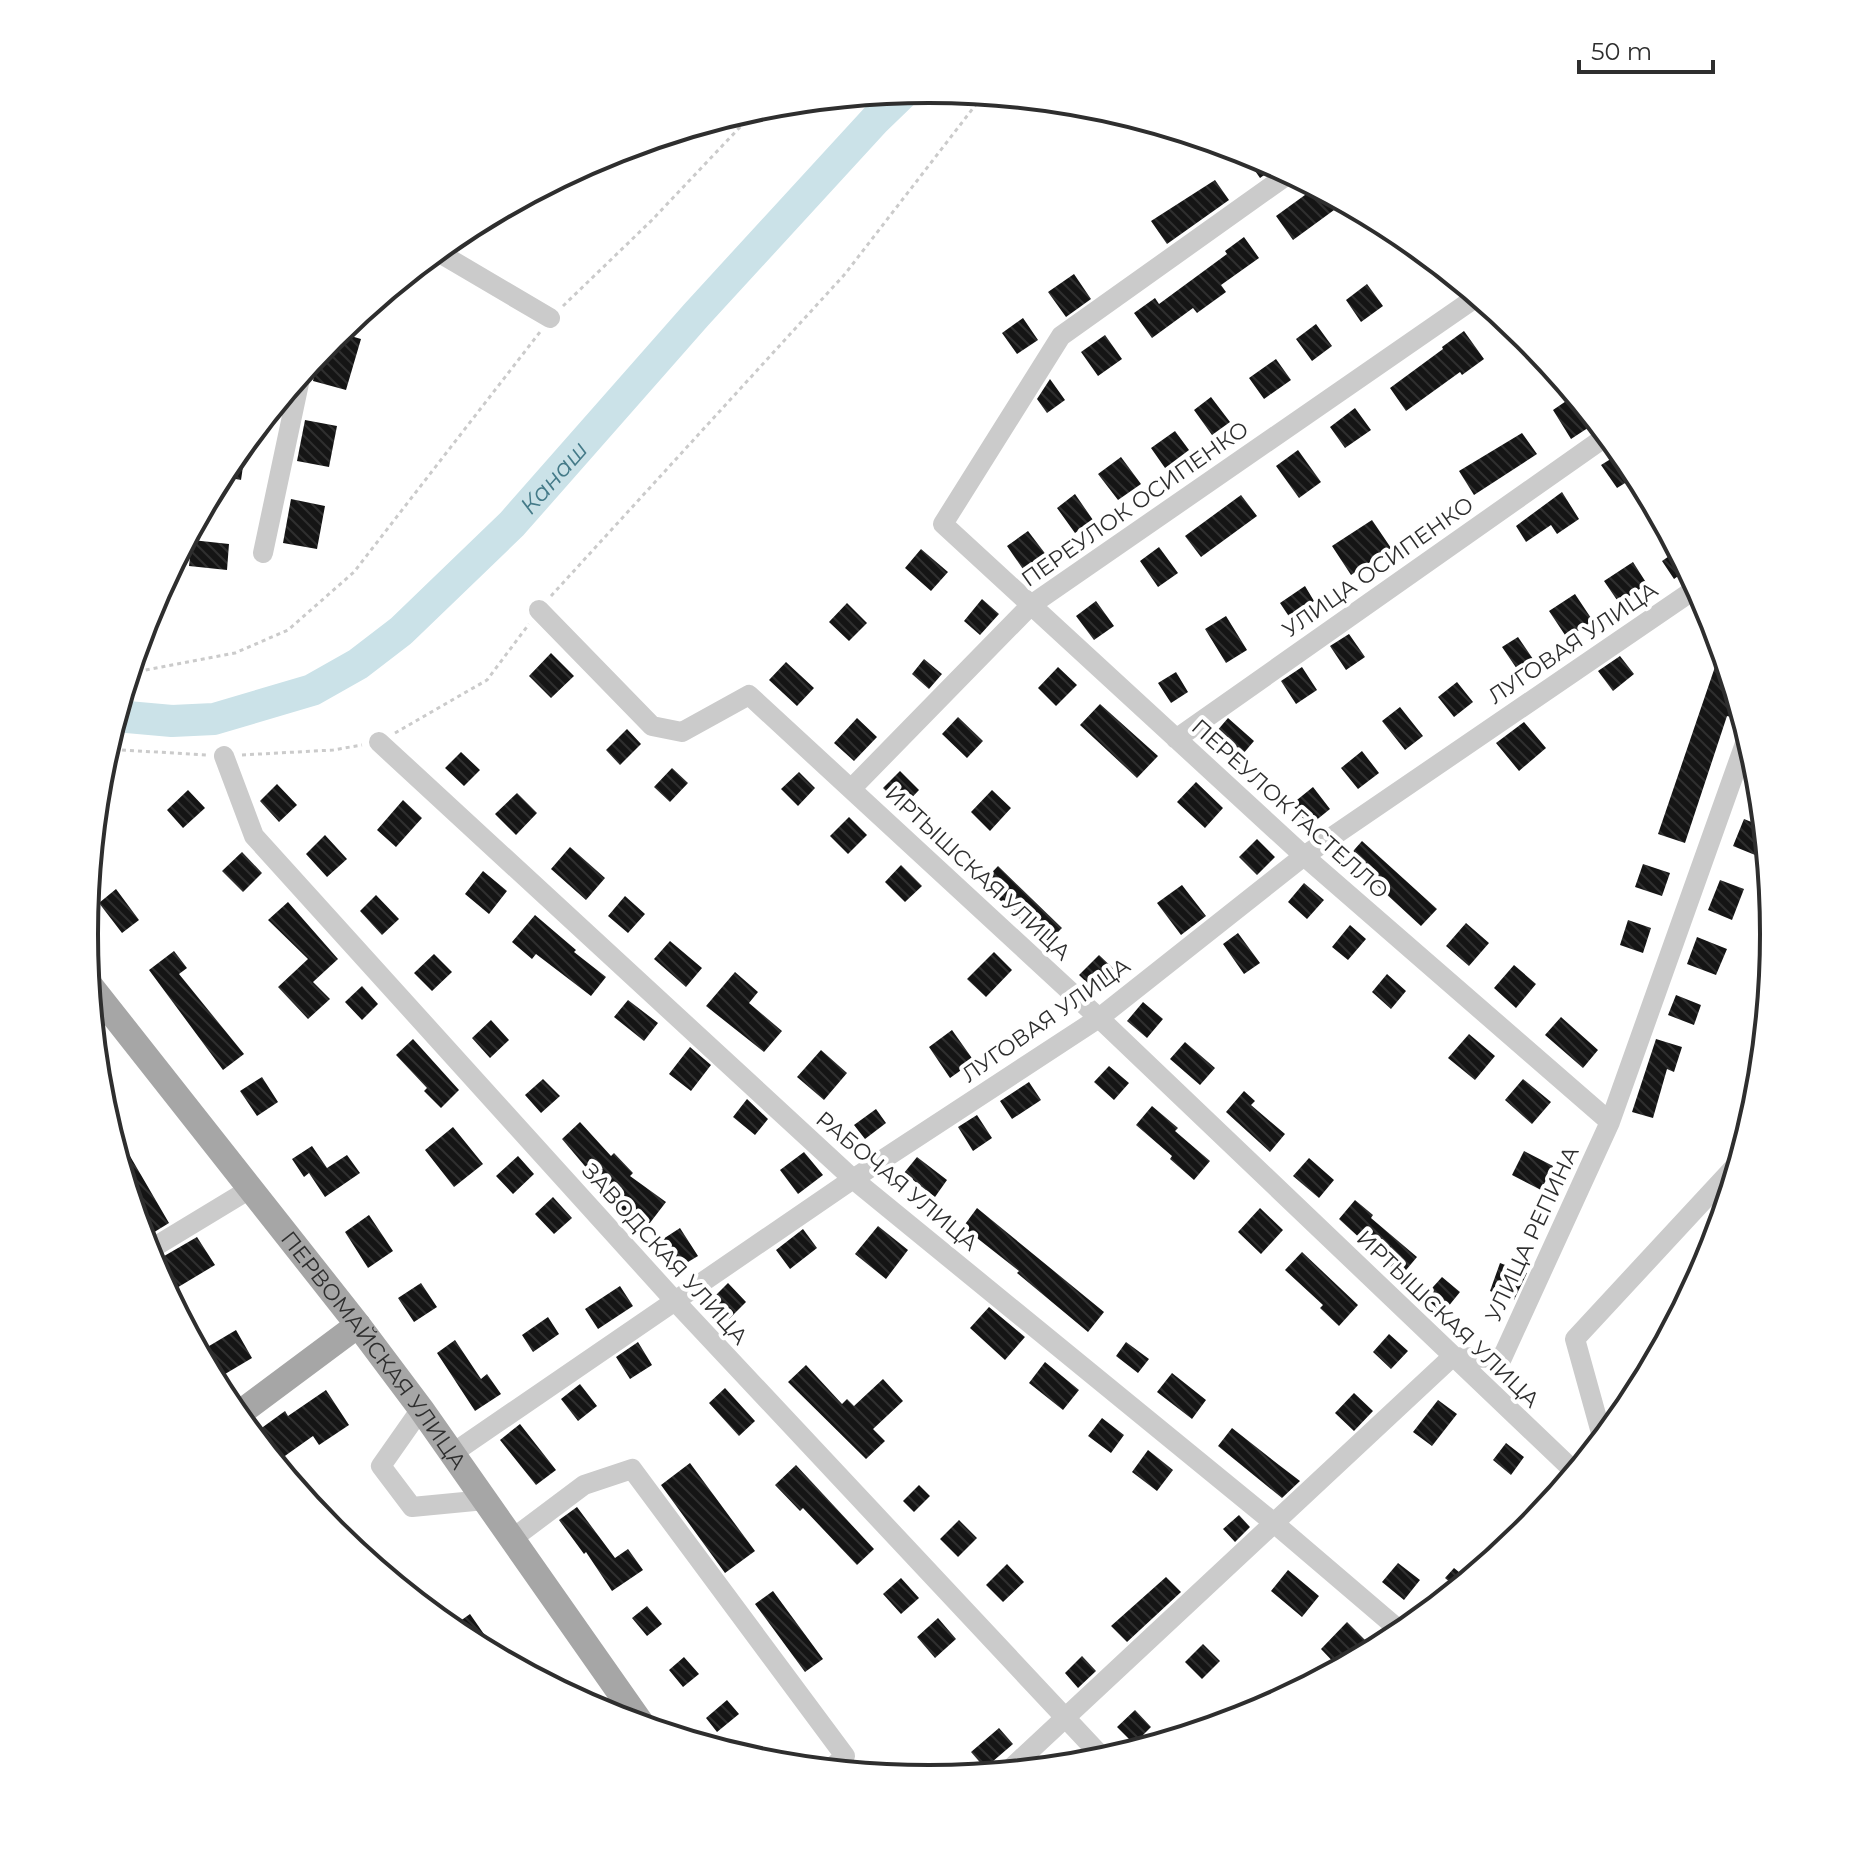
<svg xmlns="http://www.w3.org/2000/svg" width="1859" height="1869" font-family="Montserrat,sans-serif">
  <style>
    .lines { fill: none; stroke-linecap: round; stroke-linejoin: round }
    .river { stroke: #cbe2e8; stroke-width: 32 }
    .building { fill: url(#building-back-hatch) }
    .path { stroke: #cbcbcb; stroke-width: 3; stroke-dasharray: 4 4; stroke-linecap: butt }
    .minor { stroke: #cbcbcb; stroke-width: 20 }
    .major { stroke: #a6a6a6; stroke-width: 26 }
    .labels { text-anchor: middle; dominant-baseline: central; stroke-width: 8; stroke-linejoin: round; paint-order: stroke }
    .street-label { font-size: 22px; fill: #2e2e2e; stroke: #fff }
    .water-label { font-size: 24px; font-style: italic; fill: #447a88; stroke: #fff }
    .rim { fill: none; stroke: #2e2e2e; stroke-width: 4 }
  </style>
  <defs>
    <pattern id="building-back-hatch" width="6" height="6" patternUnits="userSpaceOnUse" patternTransform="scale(2)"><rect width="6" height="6" fill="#151515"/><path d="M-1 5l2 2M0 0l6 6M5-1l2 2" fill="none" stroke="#2f2f2f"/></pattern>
  </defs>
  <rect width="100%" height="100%" fill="#fff"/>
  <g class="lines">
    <!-- river -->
    <path class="river" id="s1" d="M116,716l56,5 42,-2 98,-29 46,-26 43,-33 111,-107 184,-209 179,-195 30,-29"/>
  </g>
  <!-- building -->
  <path class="building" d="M1258,156l19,10 -17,12 -11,-16z
    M1215,180l14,20 -62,44 -16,-23z
    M1316,187l29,15 -52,38 -17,-24z
    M1244,237l15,21 -38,27 5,7 -29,21 -4,-5 -41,30 -18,-25 21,-15 4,6 68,-50 -2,-3z
    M1074,274l17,25 -25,18 -18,-25z
    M1367,284l16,22 -22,16 -15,-22z
    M1023,318l15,22 -21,14 -15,-21z
    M1316,324l16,22 -20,15 -16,-22z
    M1464,331l20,28 -22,16 -2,-3 -54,39 -16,-23 53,-39 -1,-2z
    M337,332l24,7 -15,51 -33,-9 6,-29z
    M1105,335l17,24 -24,17 -17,-24z
    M1276,359l15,21 -27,19 -15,-21z
    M1050,379l15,21 -18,13 -10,-14z
    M1575,395l22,27 -26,17 -18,-29z
    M1211,397l19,25 -18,13 -18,-25z
    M1355,408l16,22 -26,18 -15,-21z
    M305,420l32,6 -8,41 -32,-6z
    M1175,431l14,19 -24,18 -14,-20z
    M1522,433l15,21 -63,41 -15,-24z
    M247,440l-6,40 -21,-4 7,-12z
    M1298,450l23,32 -22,16 -23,-32z
    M1622,452l16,23 -21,13 -16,-23z
    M1121,457l20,27 -23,16 -20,-26z
    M1562,492l17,27 -22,15 -6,-9 -25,17 -10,-16z
    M1075,494l18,26 -18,13 -18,-25z
    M1241,495l16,21 -56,41 -16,-21z
    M291,499l34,7 -8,43 -34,-6z
    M1372,520l19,28 -40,27 -19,-29z
    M1028,531l19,25 -22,16 -18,-26z
    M192,540l37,4 -2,26 -38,-4z
    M1159,547l19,26 -20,14 -18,-26z
    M921,549l27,23 -17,19 -26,-23z
    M1678,550l10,19 -14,10 -12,-18z
    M1633,562l14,22 -28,19 -15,-22z
    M1305,586l9,15 -24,17 -10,-15z
    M1575,594l18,27 -26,17 -18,-27z
    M982,599l17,15 -19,21 -16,-14z
    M1096,601l18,25 -20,14 -18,-24z
    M847,603l20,20 -18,18 -20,-19z
    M1226,616l21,34 -21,13 -21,-34z
    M1349,634l16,23 -19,13 -16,-24z
    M1518,637l15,22 -16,10 -15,-22z
    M551,653l23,23 -23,22 -22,-22z
    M1620,656l14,18 -21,17 -15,-20z
    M924,659l18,15 -13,15 -17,-15z
    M1717,661l10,3 10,34 -6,19 -4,-1 -42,127 -27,-9z
    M786,662l28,26 -17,18 -28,-26z
    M1058,667l19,18 -21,21 -18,-18z
    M1302,667l15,23 -21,14 -15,-23z
    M1176,672l12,20 -17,11 -13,-20z
    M1457,682l16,20 -19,15 -16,-20z
    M1100,704l58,52 -21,22 -57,-53z
    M1400,707l23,29 -18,14 -23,-29z
    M958,717l25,24 -16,17 -25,-24z
    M857,718l20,19 -23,24 -20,-18z
    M1228,718l26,23 -18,21 -26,-23z
    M1524,722l22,26 -27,23 -23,-28z
    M627,729l14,15 -21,21 -14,-15z
    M1362,751l17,22 -21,16 -17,-21z
    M461,752l19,18 -16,16 -19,-18z
    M672,768l16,15 -18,19 -16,-15z
    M900,771l19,19 -16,17 -20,-19z
    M799,772l16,16 -17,18 -17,-17z
    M1196,782l27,26 -18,20 -28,-26z
    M277,784l20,21 -18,17 -19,-21z
    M1313,787l17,22 -21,17 -17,-22z
    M188,790l17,18 -22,20 -16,-18z
    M992,790l19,18 -21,23 -19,-19z
    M517,793l20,20 -21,22 -21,-21z
    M403,800l19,18 -26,29 -19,-17z
    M849,817l18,18 -19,19 -18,-18z
    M1744,819l20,8 2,15 -6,15 -27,-11z
    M325,835l22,24 -20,18 -21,-23z
    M1257,839l18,18 -18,18 -18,-18z
    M1362,841l75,68 -16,17 -74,-68z
    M570,847l35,31 -19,22 -35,-31z
    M242,852l20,21 -19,19 -21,-21z
    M1643,864l27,9 -8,23 -27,-9z
    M901,865l21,21 -17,16 -20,-20z
    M998,866l64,62 -16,16 -64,-61z
    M483,871l24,20 -18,23 -24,-20z
    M1720,880l24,9 -12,31 -24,-10z
    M1304,883l20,17 -17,19 -19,-17z
    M1182,885l24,31 -25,19 -24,-32z
    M116,889l23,31 -17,13 -23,-30z
    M376,895l23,24 -17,16 -22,-24z
    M625,896l20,18 -17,19 -20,-17z
    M288,902l50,57 -25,23 17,17 -22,20 -30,-32 30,-28 -40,-39z
    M535,915l41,35 -2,2 32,25 -15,19 -55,-42 -4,5 -20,-17z
    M1628,920l23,8 -8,25 -23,-8z
    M1466,923l23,20 -20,23 -23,-20z
    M1350,925l16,14 -18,21 -16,-13z
    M1238,933l22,30 -16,11 -21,-30z
    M1697,937l30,12 -11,26 -29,-11z
    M670,941l32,27 -16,19 -32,-28z
    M174,951l13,17 -8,6 65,80 -21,16 -74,-100z
    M994,952l18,18 -26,27 -19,-18z
    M434,954l18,18 -20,19 -18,-18z
    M1099,955l20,19 -20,20 -20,-19z
    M1514,965l22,19 -20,24 -22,-20z
    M735,972l23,20 -9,11 33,28 -18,21 -58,-46z
    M1387,974l19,17 -15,18 -19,-17z
    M362,986l16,18 -16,16 -17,-18z
    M1676,995l25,10 -7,20 -26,-10z
    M628,1000l30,23 -14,18 -30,-24z
    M1143,1002l20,17 -16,19 -20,-17z
    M1561,1017l37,33 -15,18 -38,-33z
    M491,1020l18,20 -19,18 -18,-20z
    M952,1030l22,31 -24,17 -21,-31z
    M1469,1034l26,22 -20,24 -27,-22z
    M413,1039l46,51 -18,18 -17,-17 3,-3 -31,-33z
    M1656,1039l26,8 -8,25 -7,-3 -14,49 -21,-6z
    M1185,1042l30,26 -15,17 -30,-26z
    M690,1047l21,18 -20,26 -22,-17z
    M821,1050l26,23 -23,27 -27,-23z
    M1109,1066l20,17 -15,17 -20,-18z
    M262,1077l16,25 -21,14 -17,-25z
    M543,1079l17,17 -19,17 -16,-18z
    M1523,1079l28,23 -19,22 -27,-24z
    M1029,1082l12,18 -29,19 -12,-18z
    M1244,1091l11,10 -4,4 34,29 -15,18 -44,-40z
    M747,1099l21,20 -13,16 -22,-18z
    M1152,1106l26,22 -3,3 35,30 -16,19 -24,-21 2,-3 -36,-31z
    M876,1109l10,14 -21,16 -11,-14z
    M977,1115l15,23 -19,13 -15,-24z
    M580,1122l31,34 3,-3 19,20 -3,3 36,26 -20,26 -24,-18 -60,-71z
    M453,1127l30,37 -29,23 -29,-37z
    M116,1132l53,91 -26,16 -32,-105z
    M312,1146l15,22 20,-13 13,18 -35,24 -16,-24 -5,4 -12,-18z
    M1524,1151l29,15 -12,24 -29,-15z
    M804,1152l19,23 -25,19 -18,-24z
    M518,1156l16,18 -21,20 -17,-18z
    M917,1157l30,23 -12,17 -31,-24z
    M1309,1158l25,22 -15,18 -26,-22z
    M553,1197l19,21 -18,16 -19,-20z
    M1355,1200l18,15 -2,3 46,39 -16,19 -62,-57z
    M977,1208l127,104 -16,20 -71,-59 2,-2 -56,-44z
    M1260,1208l23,22 -22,24 -23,-22z
    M369,1215l24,36 -25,17 -23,-36z
    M878,1226l30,24 -22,29 -31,-25z
    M680,1228l18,28 -20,12 -18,-27z
    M803,1229l14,19 -27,21 -14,-19z
    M197,1237l18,28 -40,24 -16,-30z
    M1302,1252l56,53 -19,21 -19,-18 3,-3 -38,-35z
    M1500,1263l27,10 -13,27 -24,-9z
    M1442,1277l18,15 -17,21 -19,-16z
    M421,1283l16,24 -23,15 -16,-24z
    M728,1283l18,19 -17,17 -18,-19z
    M620,1286l13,20 -35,23 -13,-20z
    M989,1307l36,30 -20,23 -35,-32z
    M548,1317l11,17 -26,18 -11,-17z
    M236,1330l16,28 -37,22 -16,-28z
    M1389,1334l19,17 -17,18 -18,-17z
    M455,1340l26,39 6,-5 14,20 -26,17 -38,-58z
    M638,1342l14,23 -22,14 -14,-22z
    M1126,1342l23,17 -11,14 -22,-17z
    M1045,1362l34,28 -16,20 -34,-27z
    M806,1365l36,39 5,-5 7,7 29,-27 20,22 -30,28 12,12 -19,18 -78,-77z
    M1172,1373l34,27 -14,19 -35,-27z
    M580,1384l17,22 -19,15 -17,-22z
    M725,1388l30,33 -16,15 -30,-33z
    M326,1390l23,35 -30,20 -6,-9 -38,27 -23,-28 33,-24 3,5z
    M1354,1393l19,18 -19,20 -19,-18z
    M1438,1400l19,14 -25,32 -19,-14z
    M1102,1418l22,17 -13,18 -23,-17z
    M520,1424l36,46 -20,15 -36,-45z
    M1232,1428l47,37 21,16 -18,17 -64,-52z
    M1506,1443l18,14 -13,18 -18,-15z
    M1148,1450l25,20 -16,21 -25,-19z
    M690,1463l65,88 -30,22 -64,-88z
    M796,1465l78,84 -17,16 -54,-57 -3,3 -25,-26z
    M919,1485l11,11 -16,16 -11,-11z
    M577,1507l38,51 13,-9 15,21 -31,21 -26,-39 -2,2 -25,-34z
    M1239,1515l11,12 -15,15 -12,-13z
    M959,1520l18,18 -19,19 -18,-18z
    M1398,1563l22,17 -16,20 -22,-18z
    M1007,1564l17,18 -21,20 -17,-17z
    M1454,1568l15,12 -11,9 -13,-11z
    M1288,1570l31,26 -17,21 -31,-26z
    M1166,1577l15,15 -54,50 -16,-16z
    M901,1578l18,20 -18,16 -18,-20z
    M773,1591l50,68 -18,13 -50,-68z
    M647,1606l15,18 -15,12 -15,-18z
    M470,1614l32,46 -43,-23 -10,-8z
    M938,1618l18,21 -21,19 -18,-21z
    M1347,1622l23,23 -18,18 -12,6 -19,-20z
    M1203,1644l17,17 -18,18 -17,-17z
    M1082,1656l14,15 -18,17 -13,-15z
    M684,1657l15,17 -16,13 -14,-17z
    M727,1700l12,14 -22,18 -11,-14z
    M1135,1710l16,17 -17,17 -17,-17z
    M999,1728l14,16 -28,24 -14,-16z"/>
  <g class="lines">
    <!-- path -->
    <path class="path" d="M563,306l89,-86 107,-113
      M551,596l294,-322 139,-180
      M130,673l105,-20 53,-23 66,-58 186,-240
      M395,733l92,-53 42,-56
      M106,749l100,6
      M242,755l91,-5 29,-5"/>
    <!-- minor -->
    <path class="minor" d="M1290,173l-229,163 -118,188 361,332 306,266
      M436,251l114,67
      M263,553l38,-179
      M539,610l113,116 30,6 67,-37 350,323 477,455
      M1176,739l432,-304
      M379,742l474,437 421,344 130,111
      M224,756l30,80 420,464 431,460
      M851,789l180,-184 447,-309
      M146,1252l104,-63
      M421,1409l-40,57 31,41 73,-7
      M1603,1440l-28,-101 165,-178
      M453,1453l400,-274 246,-161 205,-162 394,-269
      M512,1539l72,-54 48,-16 213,287 -16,14
      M1007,1772l445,-415 50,1 108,-236 138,-387"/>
    <!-- major -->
    <g class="major">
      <path id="s2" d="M89,984l269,341 63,84 223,318"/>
      <path d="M236,1416l122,-91"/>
    </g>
  </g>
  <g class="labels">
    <!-- street labels -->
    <g class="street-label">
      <text transform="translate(1135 504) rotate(-35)">ПЕРЕУЛОК ОСИПЕНКО</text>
      <text transform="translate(1378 567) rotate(-35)">УЛИЦА ОСИПЕНКО</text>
      <text transform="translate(1573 643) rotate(-34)">ЛУГОВАЯ УЛИЦА</text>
      <text transform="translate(1290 809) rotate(42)">ПЕРЕУЛОК ГАСТЕЛЛО</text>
      <text transform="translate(978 873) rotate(43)">ИРТЫШСКАЯ УЛИЦА</text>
      <text transform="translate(1046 1020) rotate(-35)">ЛУГОВАЯ УЛИЦА</text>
      <text transform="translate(897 1181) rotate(40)">РАБОЧАЯ УЛИЦА</text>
      <text transform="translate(1532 1234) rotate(-65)">УЛИЦА РЕПИНА</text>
      <text transform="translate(665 1254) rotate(48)">ЗАВОДСКАЯ УЛИЦА</text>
      <text transform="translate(1448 1319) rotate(44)">ИРТЫШСКАЯ УЛИЦА</text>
      <text stroke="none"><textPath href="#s2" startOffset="464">ПЕРВОМАЙСКАЯ УЛИЦА</textPath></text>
    </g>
    <!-- water labels -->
    <g class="water-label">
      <text stroke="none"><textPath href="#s1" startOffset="524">Канаш</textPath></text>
    </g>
  </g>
  <!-- crop -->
  <path d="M0 0H1859V1869H0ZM98 934a831 831 0 1 1 1662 0a831 831 0 1 1-1662 0Z" fill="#fff" fill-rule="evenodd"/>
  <path class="rim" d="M98 934a831 831 0 1 1 1662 0a831 831 0 1 1-1662 0Z"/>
  <!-- scale -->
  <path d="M1579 60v12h134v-12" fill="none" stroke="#2e2e2e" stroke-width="4"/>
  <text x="1591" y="60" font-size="24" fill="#2e2e2e" stroke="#ffffff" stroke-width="6" paint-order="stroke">50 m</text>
</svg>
